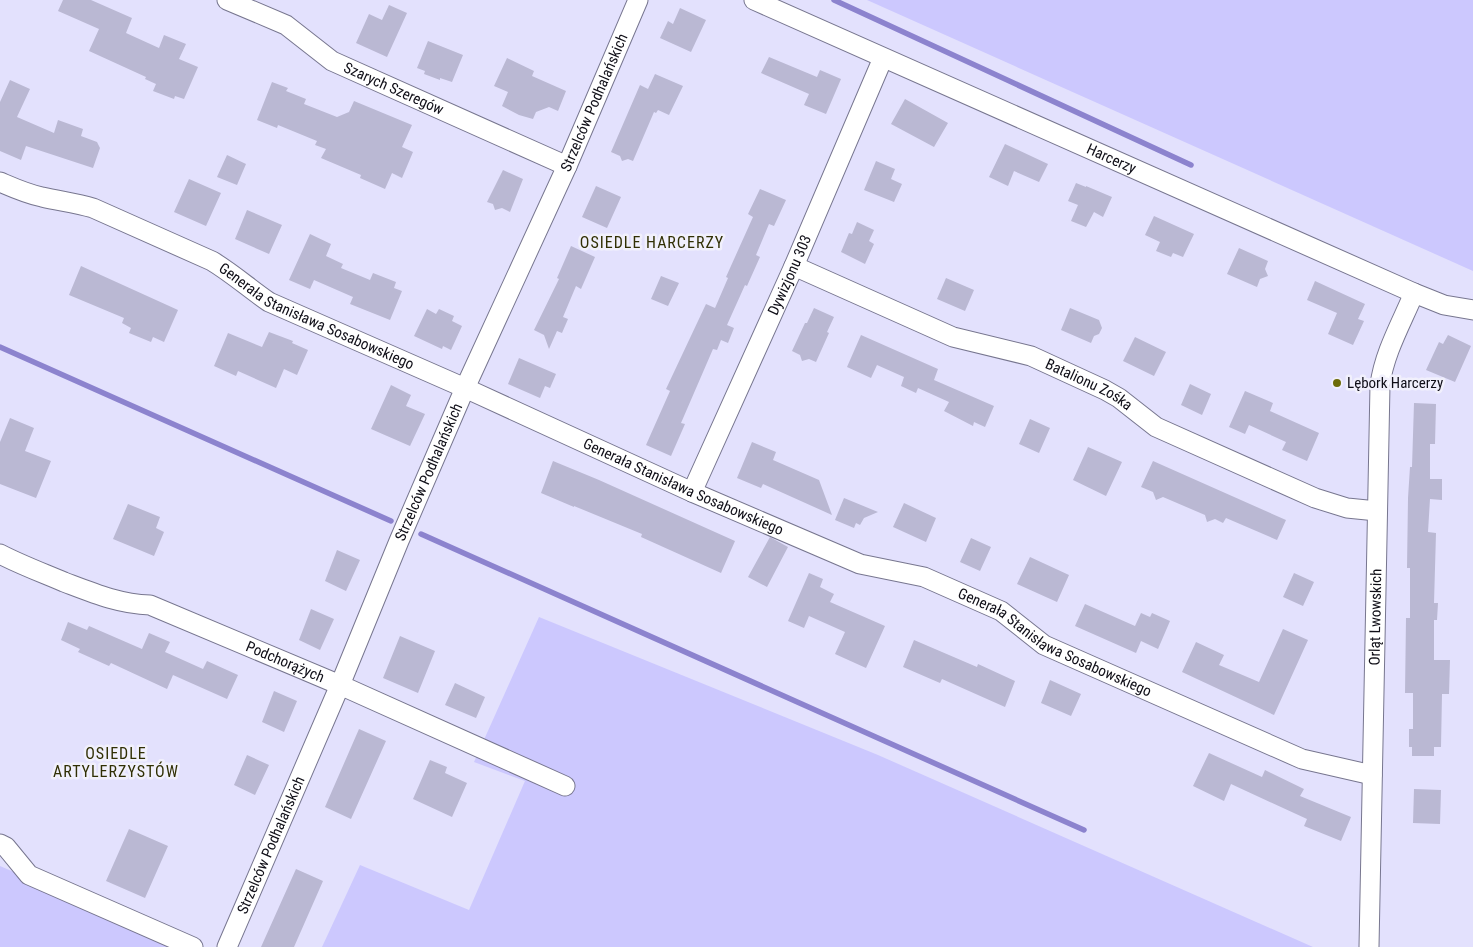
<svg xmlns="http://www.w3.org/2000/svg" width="1473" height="947" font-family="'Roboto Condensed',sans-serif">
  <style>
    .green { fill: #ccc8fe }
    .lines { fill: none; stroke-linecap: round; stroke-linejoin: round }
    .stream { stroke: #8c83ce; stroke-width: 5.5 }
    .building { fill: #bab8d3 }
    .minor-casing { stroke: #77768f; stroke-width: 21 }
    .minor { stroke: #fff; stroke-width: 19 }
    .poi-dot { fill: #6d6b08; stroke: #f1f0fc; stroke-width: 2 }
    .labels { text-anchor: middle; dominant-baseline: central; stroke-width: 5; stroke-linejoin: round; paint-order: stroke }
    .street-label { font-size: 15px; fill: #0f0e17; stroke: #f1f0fc }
    .poi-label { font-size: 15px; fill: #0f0e17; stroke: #f1f0fc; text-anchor: start }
    .neighbourhood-label { font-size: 16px; letter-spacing: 1px; fill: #302f04; stroke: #f1f0fc }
  </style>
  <rect width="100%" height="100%" fill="#e3e1fd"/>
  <!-- green -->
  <path class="green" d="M867,0h606v271z
    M539,617l339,138 435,192h-991l38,-82 109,45 56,-129 -51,-19z
    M0,866l23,10 161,71h-184z"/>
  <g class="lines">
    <!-- stream -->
    <path class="stream" d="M834,0l357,165
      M0,347l391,174
      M421,534l663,296"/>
  </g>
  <!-- building -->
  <path class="building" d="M63,0h28l41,18 -6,15 33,15 5,-13 22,9 -7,15 19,8 -14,32 -9,-3 -1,3 -21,-8 3,-7 -11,-5 1,-2 -57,-26 10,-22 -41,-18z
    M389,5l18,8 -20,44 -31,-14 13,-29 13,6z
    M680,8l26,12 -15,32 -31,-14 8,-17 5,3z
    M428,41l35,14 -11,27 -12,-4v2l-16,-6 1,-3 -8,-3z
    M769,57l48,20 3,-7 21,9 -15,35 -22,-9 5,-11 -48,-21z
    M507,58l27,13 -2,5 34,15 -8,20 -9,-4 -13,5 -3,7 -14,-4 -17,-9 6,-14 -14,-6z
    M655,74l28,12 -14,29 -11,-5 -2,3 -2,-1 -21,49 -5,-2 -6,2 -2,-5 -9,-4 29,-67 8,4z
    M10,80l20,9 -13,28 37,16 4,-13 25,9 -2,7 16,6 3,6 -7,20 -67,-22 -5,14 -21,-9v-49z
    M272,82l16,6 -2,3 20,8 -2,5 33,13 12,-5 5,-11 58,24 -10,22 11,5 -11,26 -10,-5 -7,16 -25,-11 1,-3 -40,-17 5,-9 -11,-4 2,-4 -39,-16 -1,3 -20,-8z
    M905,99l43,24 -14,24 -43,-23z
    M1005,144l43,20 -9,18 -25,-11 -6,15 -19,-9z
    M227,155l19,9 -9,21 -20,-8z
    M876,161l19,8 -4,10 11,5 -8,18 -30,-12z
    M503,170l20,9 -13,33 -8,-4 -7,2 -2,-6 -6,-2z
    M189,179l32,14 -15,33 -32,-14z
    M1076,183l10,4v-1l26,11 -9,20 -9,-5 -8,15 -15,-6 7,-16 -10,-4z
    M596,186l25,11 -14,31 -25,-11z
    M760,189l26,11 -12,26 -5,-2 -13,31 4,2 -13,29 -2,-1 -18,40 7,3 -6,15 -7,-3 -4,10 -4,-1 -32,74 4,1 -14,32 -25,-11 24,-54 -4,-2 40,-85 9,4 13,-30 -2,-1 27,-60 -5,-3z
    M247,210l35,15 -13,29 -34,-15z
    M1154,216l40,18 -11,23 -10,-4 -2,4 -15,-6 4,-9 -15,-7z
    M857,222l17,8 -5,11 5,3 -9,20 -24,-12 8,-19 3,1z
    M310,234l21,10 -5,12 17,8 -2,4 29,12 3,-7 23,9 -2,6 8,3 -12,29 -40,-16 3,-7 -39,-17 -4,9 -21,-9z
    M571,246l24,11 -14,32 -5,-3 -13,31 5,2 -6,14 -5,-2 -8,18 -5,-14 -10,-5 25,-51 -2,-1z
    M1239,248l29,13 -3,8 3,7 -8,3 -3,8 -30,-13z
    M81,266l97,44 -14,32 -11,-5 -2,5 -22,-9 2,-5 -9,-5 2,-5 -55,-23z
    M661,276l18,7 -11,23 -17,-7z
    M946,278l28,12 -9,21 -28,-12z
    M1315,281l50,23 -7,15 6,2 -11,24 -25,-11 9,-21 -30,-13z
    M814,308l20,9 -7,15 2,1 -13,29 -7,-3 -7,2 -2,-6 -8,-4 13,-28h2z
    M1070,308l29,12 3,8 -3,6 -5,2 -3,7 -30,-13z
    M427,309l9,5 3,-5 15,7 -2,5 10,5 -11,24 -8,-4 -1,3 -28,-13z
    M269,332l24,9 -1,2 16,7 -11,25 -13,-6 -8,19 -38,-17 -2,5 -22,-10 14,-33 34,14z
    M861,335l77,34 -4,11 60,26 -9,21 -11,-5 -1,4 -29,-15 5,-9 -31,-14 -2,5 -15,-7 3,-9 -27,-12 -6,13 -24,-11z
    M1448,335l23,11 -16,36 -29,-12 13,-28 4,2z
    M1135,337l31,15 -12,24 -31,-15z
    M519,358l37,16 -6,14 -5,-2 -5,12 -32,-14z
    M1190,384l21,10 -9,21 -21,-10z
    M391,385l20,10 -5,11 19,8 -15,32 -39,-17z
    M1245,391l28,12 -3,8 49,22 -12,28 -25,-11 4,-8 -37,-17 -4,9 -16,-7z
    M1414,403l22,1 -1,40h-5v35h12v21l-12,-1 -2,33 8,1 -2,70h4l-1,17h-3v40h16l-1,34h-7l-1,53h-7v9h-22v-9h-3v-18h4v-36h-8l1,-75h4v-50h-3l1,-70 2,-31h2z
    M10,418l24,10 -9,23 26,10 -15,37 -36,-14v-42z
    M1030,419l20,9 -11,25 -20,-9z
    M752,442l24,10 -3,8 46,20 13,35 -69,-31 -2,4 -24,-10z
    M1088,447l34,15 -16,34 -33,-16z
    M553,461l46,19 136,61 -14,32 -80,-36 1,-3 -68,-28v1l-33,-14z
    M1153,461l133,59 -9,20 -51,-22 -3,5 -8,-4 -8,3 -2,-7 -42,-18 -7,3 -3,-8 -12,-5z
    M844,498l34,14 -14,6 -4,7 -4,-2 -2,5 -19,-8z
    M904,503l32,15 -10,24 -33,-15z
    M128,504l32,13 -4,11 8,4 -10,24 -41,-17z
    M770,537l18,10 -21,40 -19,-10z
    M971,538l20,9 -11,24 -20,-9z
    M337,550l23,10 -14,31 -21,-10z
    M1030,557l39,18 -12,27 -40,-18z
    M809,573l14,6 -3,8 14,7 -4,8 55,24 -19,42 -31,-14 10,-22 -36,-16 -5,12 -16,-7z
    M1294,573l20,9 -11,24 -20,-9z
    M1085,604l50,22 6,-13 9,4 2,-4 18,8 -12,28 -17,-8 -5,12 -61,-27z
    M311,609l23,10 -14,31 -21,-10z
    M68,622l19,8 2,-4 53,23 7,-16 21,9 -5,10 38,17 4,-8 31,14 -11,24 -54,-24 -6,14 -56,-26 -2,3 -31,-14 2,-3 -19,-9z
    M1283,629l25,11 -34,75 -92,-43 14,-30 28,13 -5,10 40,17z
    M400,636l35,15 -17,42 -35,-15z
    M914,640l63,27 1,-3 37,17 -10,26 -63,-28 -2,4 -37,-16z
    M1050,680l31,14 -10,22 -30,-13z
    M455,683l30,14 -9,21 -31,-13z
    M274,691l23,10 -13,31 -22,-10z
    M359,729l27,12 -35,78 -26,-12z
    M1209,753l53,24 3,-7 39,19 -4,7 51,21 -10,24 -37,-15 3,-7 -76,-35 -7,17 -31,-15z
    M247,755l22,10 -14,30 -21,-10z
    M430,760l17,7 -2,6 22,10 -15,34 -39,-18z
    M1414,789l27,1 -1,34 -27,-1z
    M129,829l39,17 -23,52 -39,-17z
    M296,869l27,12 -29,66h-33z"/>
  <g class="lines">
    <!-- minor casing -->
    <g class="minor-casing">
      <g id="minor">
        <path id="s1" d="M227,0l59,25 46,36 235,105"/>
        <path id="s2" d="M754,0l660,293 30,12 29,5"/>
        <path id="s3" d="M0,182c14,6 27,12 42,15 17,4 34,6 51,11l119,53c20,12 38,28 57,41l196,86 227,104 168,72 64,13 77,34 43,34 258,114 70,16"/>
        <path id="s4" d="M794,266l159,71 78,19 74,34 14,8 37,29 159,71 32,10 30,3"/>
        <path id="s5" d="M692,492l102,-226 89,-208"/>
        <path id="s6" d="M0,554c21,11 43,19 64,28 29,11 55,22 86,23l190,80 225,101"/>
        <path d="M0,844l6,3 23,28 164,72"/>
        <path id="s7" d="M227,947l113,-262 59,-144 66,-153 102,-222 71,-166"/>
        <path id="s8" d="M1369,947l11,-562c4,-32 22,-63 34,-92"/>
      </g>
    </g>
    <!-- minor -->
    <use href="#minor" class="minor"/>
  </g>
  <!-- markers -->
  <circle class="poi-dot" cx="1337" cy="383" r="5"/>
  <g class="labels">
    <!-- street labels -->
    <g class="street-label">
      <text stroke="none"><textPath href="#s1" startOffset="190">Szarych Szeregów</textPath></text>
      <text stroke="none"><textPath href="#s7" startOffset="921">Strzelców Podhalańskich</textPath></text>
      <text stroke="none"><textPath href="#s2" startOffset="391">Harcerzy</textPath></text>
      <text stroke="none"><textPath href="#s5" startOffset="238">Dywizjonu 303</textPath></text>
      <text stroke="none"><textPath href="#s3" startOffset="346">Generała Stanisława Sosabowskiego</textPath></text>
      <text stroke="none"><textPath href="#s4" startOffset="319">Batalionu Zośka</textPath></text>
      <text stroke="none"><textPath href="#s7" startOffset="516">Strzelców Podhalańskich</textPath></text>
      <text stroke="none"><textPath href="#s3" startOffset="751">Generała Stanisława Sosabowskiego</textPath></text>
      <text stroke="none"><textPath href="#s8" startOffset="330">Orląt Lwowskich</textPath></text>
      <text stroke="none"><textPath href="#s3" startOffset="1156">Generała Stanisława Sosabowskiego</textPath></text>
      <text stroke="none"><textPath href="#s6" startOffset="306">Podchorążych</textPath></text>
      <text stroke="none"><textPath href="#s7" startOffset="111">Strzelców Podhalańskich</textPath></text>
    </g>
    <!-- poi labels -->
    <g class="poi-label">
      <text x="1347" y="383">Lębork Harcerzy</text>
    </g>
    <!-- neighbourhood labels -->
    <g class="neighbourhood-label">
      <text x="652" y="242">OSIEDLE HARCERZY</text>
      <text x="116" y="753">OSIEDLE<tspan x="116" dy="18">ARTYLERZYSTÓW</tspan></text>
    </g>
  </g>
</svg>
